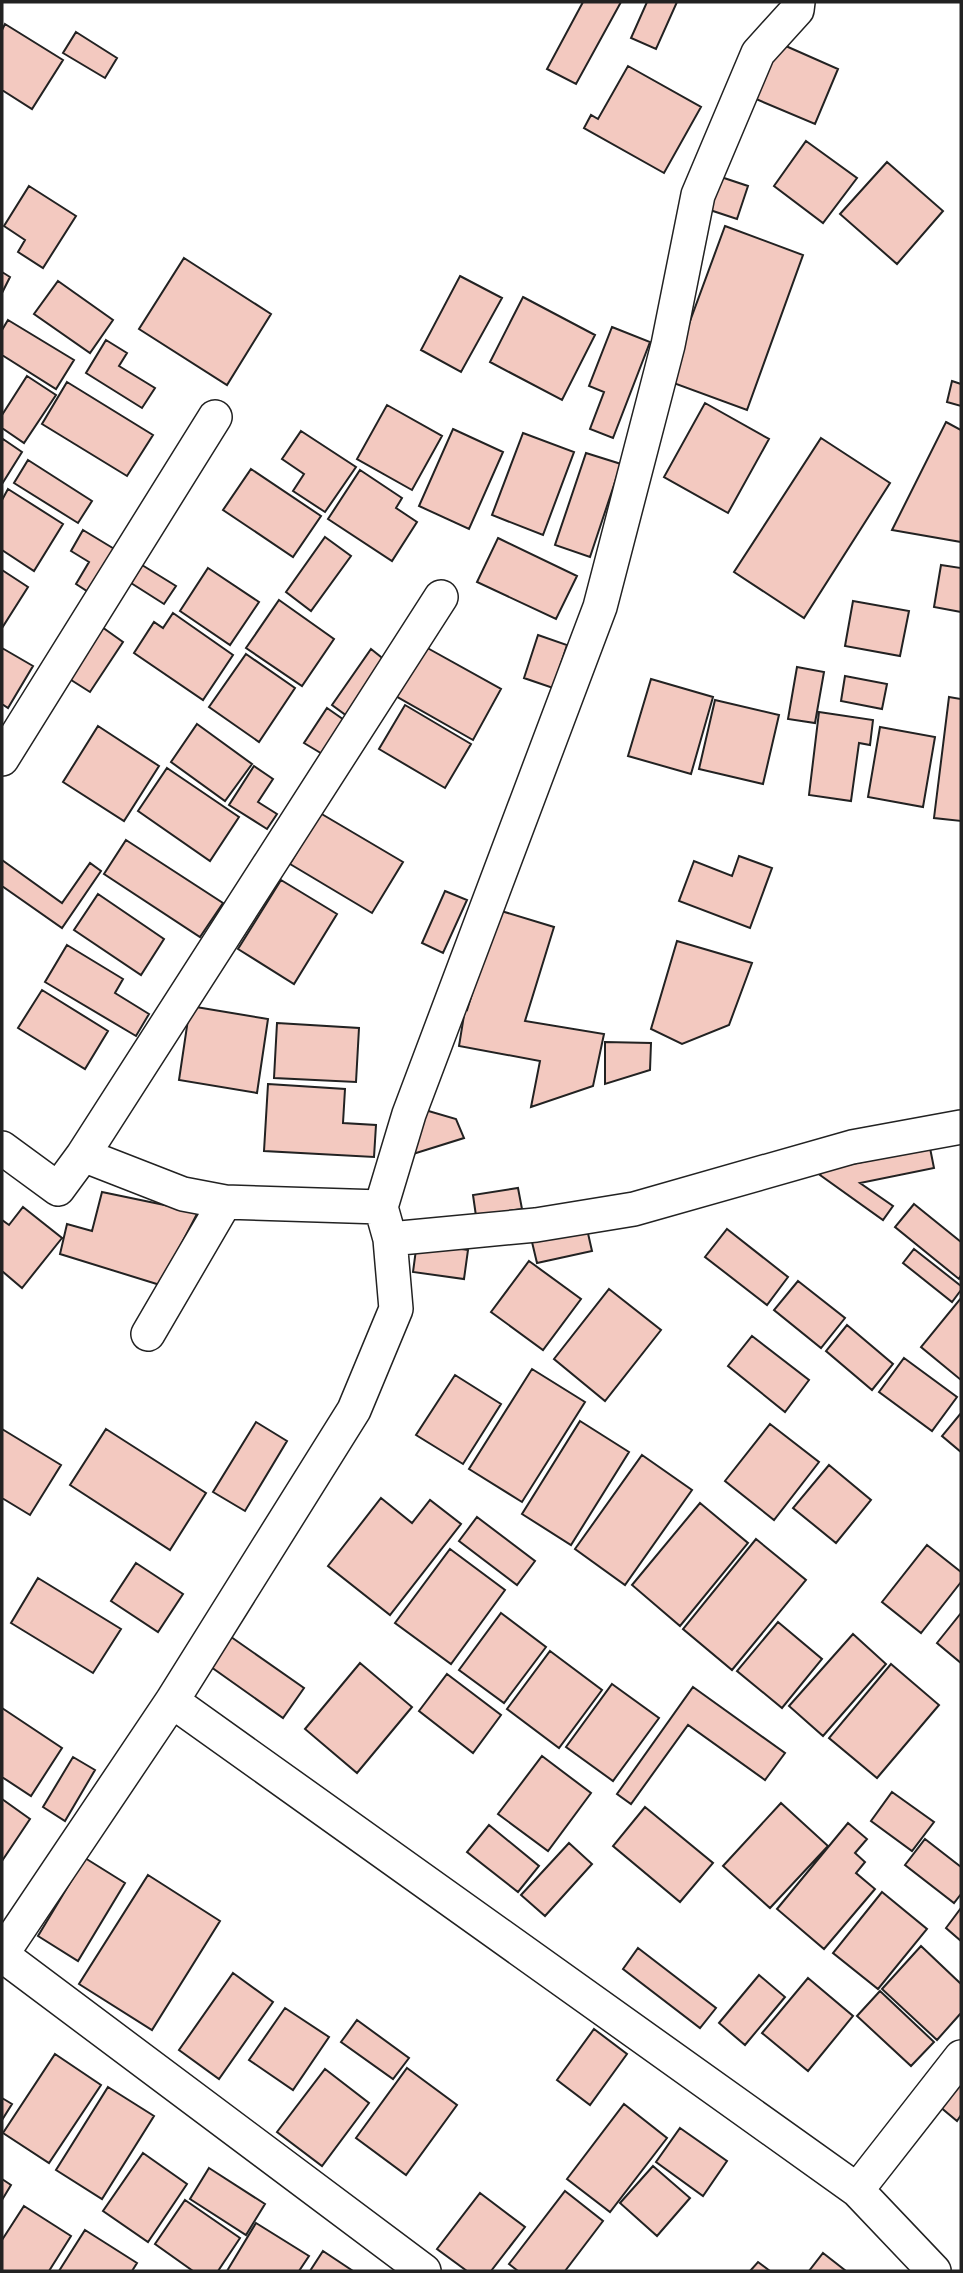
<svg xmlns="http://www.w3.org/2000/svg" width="963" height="2273" font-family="Merriweather,serif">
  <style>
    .building { fill: #f3c9c0; stroke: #222; stroke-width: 2 }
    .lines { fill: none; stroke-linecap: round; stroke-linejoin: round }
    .minor-casing { stroke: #222; stroke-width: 36 }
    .minor { stroke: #fff; stroke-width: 33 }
  </style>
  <rect width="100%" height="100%" fill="#fff"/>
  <!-- building -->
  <path class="building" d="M583,2h38l-45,82 -29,-15z
    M647,2h30l-21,47 -25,-11z
    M5,24l58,36 -31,49 -30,-19v-60z
    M76,32l41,26 -12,20 -42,-25z
    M779,43l59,26 -23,55 -59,-25z
    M628,66l73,41 -37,66 -80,-45 7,-13 7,4z
    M806,141l51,37 -34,45 -49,-37z
    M887,162l56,49 -46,53 -57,-50z
    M718,176l30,10 -11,33 -30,-10z
    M29,186l47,30 -33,52 -25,-16 7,-12 -21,-14z
    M725,226l78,29 -56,155 -79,-29z
    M184,258l87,56 -44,71 -88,-56z
    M2,272l8,5 -8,16z
    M460,276l42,22 -41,74 -40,-22z
    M58,281l55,39 -23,33 -56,-39z
    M523,297l72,38 -33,65 -72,-38z
    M8,320l66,40 -18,29 -54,-34v-25z
    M612,327l38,15 -37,96 -23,-9 14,-37 -15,-6z
    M106,340l21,13 -8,13 36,22 -13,20 -56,-35z
    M27,376l29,19 -32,48 -22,-15v-13z
    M952,381l9,3v22l-14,-4z
    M67,382l86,53 -26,41 -85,-52z
    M705,403l64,36 -41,74 -64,-36z
    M387,405l55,31 -30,54 -55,-31z
    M946,422l15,8v112l-69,-12z
    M453,429l50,23 -34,77 -50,-23z
    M301,431l55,36 -31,45 -32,-21 11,-17 -22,-15z
    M523,433l51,19 -31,83 -51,-20z
    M821,438l69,45 -86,135 -70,-46z
    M3,439l19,13 -20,32v-43z
    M586,453l35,11 -31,93 -35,-12z
    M28,460l64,41 -14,22 -64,-40z
    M251,469l70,47 -28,41 -70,-47z
    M360,470l42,28 -6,10 21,14 -25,39 -64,-42z
    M8,489l55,35 -29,47 -32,-21v-50z
    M83,530l33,20 -26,43 -14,-9 13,-22 -18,-11z
    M325,537l26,19 -40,55 -25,-19z
    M498,538l79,38 -21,43 -79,-37z
    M142,565l34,21 -12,18 -33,-21z
    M941,565l20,3v44l-27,-5z
    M208,568l51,34 -29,43 -50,-34z
    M2,570l26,17 -26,41z
    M279,600l55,39 -32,47 -56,-38z
    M853,601l56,10 -9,45 -55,-10z
    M173,613l60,42 -30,45 -69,-47 20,-31 9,6z
    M102,627l21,15 -33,50 -22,-14z
    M538,635l29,10 -14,43 -29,-10z
    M422,645l79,44 -28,51 -79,-45z
    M2,648l31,18 -25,42 -6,-4z
    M371,649l15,12 -39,55 -15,-11z
    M246,654l49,34 -36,54 -50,-35z
    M797,667l27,5 -9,51 -27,-4z
    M845,676l42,8 -5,25 -41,-8z
    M651,679l62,18 -22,77 -63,-18z
    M949,697l12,2v122l-27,-3z
    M715,700l64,15 -16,69 -64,-15z
    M405,705l66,39 -26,44 -66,-39z
    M327,708l20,14 -23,33 -20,-12z
    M819,712l54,8 -3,25 -11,-2 -8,58 -42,-6z
    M197,724l55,40 -27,37 -54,-39z
    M98,726l61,40 -35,55 -61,-39z
    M880,727l55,10 -12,70 -55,-10z
    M254,766l19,13 -15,23 19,12 -10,15 -38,-24z
    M167,768l72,49 -29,44 -72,-50z
    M320,813l83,49 -31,51 -82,-49z
    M126,840l97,63 -23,34 -96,-63z
    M739,856l33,12 -22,60 -71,-27 15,-40 38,15z
    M2,860l60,43 28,-40 11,8 -39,57 -60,-42z
    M281,880l56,34 -43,70 -56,-35z
    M445,891l22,9 -24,53 -21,-10z
    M98,894l66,45 -23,36 -67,-45z
    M498,910l56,17 -29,94 79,13 -11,52 -62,21 9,-46 -81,-15 6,-37 2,1z
    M677,941l75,22 -23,62 -47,19 -31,-15z
    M67,945l56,34 -8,14 34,21 -13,22 -91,-54z
    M42,990l66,41 -23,38 -67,-41z
    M190,1006l78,13 -11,74 -78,-13z
    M277,1023l82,5 -3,54 -82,-4z
    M605,1042l46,1 -1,27 -45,14z
    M268,1084l77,5 -2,34 33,2 -2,32 -110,-6z
    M425,1110l31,9 8,19 -51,16z
    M930,1148l4,20 -74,15 33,23 -10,14 -63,-45 9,-13 9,5z
    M518,1188l4,21 -46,7 -3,-21z
    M102,1192l96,20 -38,73 -100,-31 7,-30 25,7z
    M914,1204l47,38v33l-2,4 -64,-52z
    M23,1207l39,31 -40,50 -20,-17v-51l7,5z
    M587,1229l5,22 -55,12 -5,-21z
    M727,1229l61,48 -21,28 -62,-48z
    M417,1242l51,8 -4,29 -51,-7z
    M914,1249l47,37v4l-9,12 -49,-39z
    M529,1261l52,38 -38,51 -52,-38z
    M798,1281l47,37 -24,30 -47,-38z
    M609,1289l52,41 -56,71 -51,-42z
    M961,1298v82l-40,-33z
    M847,1325l46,39 -21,26 -46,-39z
    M752,1336l57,44 -24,32 -57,-46z
    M904,1358l53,39 -25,34 -53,-39z
    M532,1369l53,33 -63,100 -53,-33z
    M455,1375l46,29 -38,60 -47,-29z
    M961,1413v39l-19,-16z
    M580,1421l49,31 -58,93 -49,-31z
    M256,1422l31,19 -42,70 -32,-19z
    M770,1424l49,38 -45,58 -49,-39z
    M2,1429l59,36 -31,50 -28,-17z
    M106,1429l100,64 -36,57 -100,-65z
    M642,1455l50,35 -67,95 -50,-36z
    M829,1465l42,35 -35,43 -43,-35z
    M381,1498l31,25 18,-23 31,24 -71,91 -62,-49z
    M700,1503l48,40 -68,83 -48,-41z
    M477,1517l58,44 -18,24 -58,-44z
    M756,1539l50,41 -74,90 -49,-41z
    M927,1545l34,27v10l-40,51 -39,-31z
    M450,1549l55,41 -54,74 -56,-41z
    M136,1563l47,31 -25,38 -47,-31z
    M38,1578l83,51 -28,44 -82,-50z
    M501,1613l45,34 -42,56 -45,-33z
    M961,1613v50l-24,-20z
    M778,1622l44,37 -40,49 -45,-37z
    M224,1632l80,56 -21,30 -79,-56z
    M853,1634l33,30 -63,72 -34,-30z
    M550,1651l52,39 -43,58 -52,-39z
    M360,1663l52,44 -55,66 -52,-44z
    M891,1664l48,41 -62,73 -48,-40z
    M447,1674l54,41 -28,38 -54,-42z
    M612,1684l47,34 -46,63 -47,-34z
    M693,1687l92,66 -20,27 -77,-55 -57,79 -14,-10z
    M2,1708l60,40 -31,48 -29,-19z
    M542,1756l49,37 -43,58 -50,-37z
    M73,1757l22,13 -30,51 -22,-14z
    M892,1792l42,30 -22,29 -41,-30z
    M2,1799l28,20 -28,42z
    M781,1803l47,43 -58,62 -47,-42z
    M645,1807l68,56 -33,39 -67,-56z
    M848,1823l19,16 -12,14 10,9 -9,11 19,16 -51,60 -47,-40z
    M489,1825l50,41 -21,26 -51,-40z
    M925,1839l36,28v27l-7,9 -49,-38z
    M569,1843l23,21 -47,52 -24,-21z
    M85,1858l40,25 -47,78 -40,-25z
    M148,1875l72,46 -68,109 -73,-46z
    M882,1892l45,37 -49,60 -45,-36z
    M961,1908v33l-15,-13z
    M921,1946l40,38v29l-24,27 -55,-51z
    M638,1948l78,60 -16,20 -77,-59z
    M233,1973l40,29 -54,77 -40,-29z
    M759,1975l26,22 -40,48 -26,-22z
    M808,1978l45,38 -45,55 -46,-38z
    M880,1991l54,51 -23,24 -54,-50z
    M285,2008l44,29 -36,53 -44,-30z
    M357,2020l52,38 -16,21 -52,-37z
    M594,2029l33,25 -37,51 -33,-25z
    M55,2054l46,31 -52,78 -46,-30z
    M961,2067v48l-4,6 -24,-20z
    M407,2068l50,37 -51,70 -50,-37z
    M325,2069l44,34 -47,63 -45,-34z
    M108,2087l46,29 -52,83 -46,-29z
    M2,2098l10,6 -10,16z
    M624,2104l43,34 -57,74 -43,-33z
    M680,2128l47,33 -24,35 -47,-34z
    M143,2153l44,31 -39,58 -45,-31z
    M653,2166l37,32 -33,38 -37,-33z
    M209,2168l56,36 -19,31 -56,-36z
    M2,2179l9,6 -9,15z
    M565,2191l38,30 -38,50h-47l-9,-7z
    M480,2193l45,34 -34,44h-24l-30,-22z
    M185,2200l55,38 -22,33h-25l-38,-27z
    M24,2206l47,30 -22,35h-47v-31z
    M256,2223l53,33 -10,15h-72z
    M85,2230l52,33 -5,8h-73z
    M323,2251l30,20h-43z
    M823,2253l23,18h-37z
    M758,2262l12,9h-20z"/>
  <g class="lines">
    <!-- minor casing -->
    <g class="minor-casing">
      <path id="minor" d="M2,759l213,-342
        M2,1148l56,41 25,-34 100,39 42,8 156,5
        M83,1155l358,-558
        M390,1239l146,-14 98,-16 218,-62 109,-20
        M148,1334l77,-132
        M172,1701l685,489 77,81
        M2,1954l170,-253 182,-291 42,-101 -6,-70 -9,-32 28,-93 191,-507 68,-262 30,-150 60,-142 39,-43 1,-8
        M2,1955l422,316
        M857,2190l104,-133"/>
    </g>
    <!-- minor -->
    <use href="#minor" class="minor"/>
  </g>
  <!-- border -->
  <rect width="963" height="2273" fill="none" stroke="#222222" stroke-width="7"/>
</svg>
